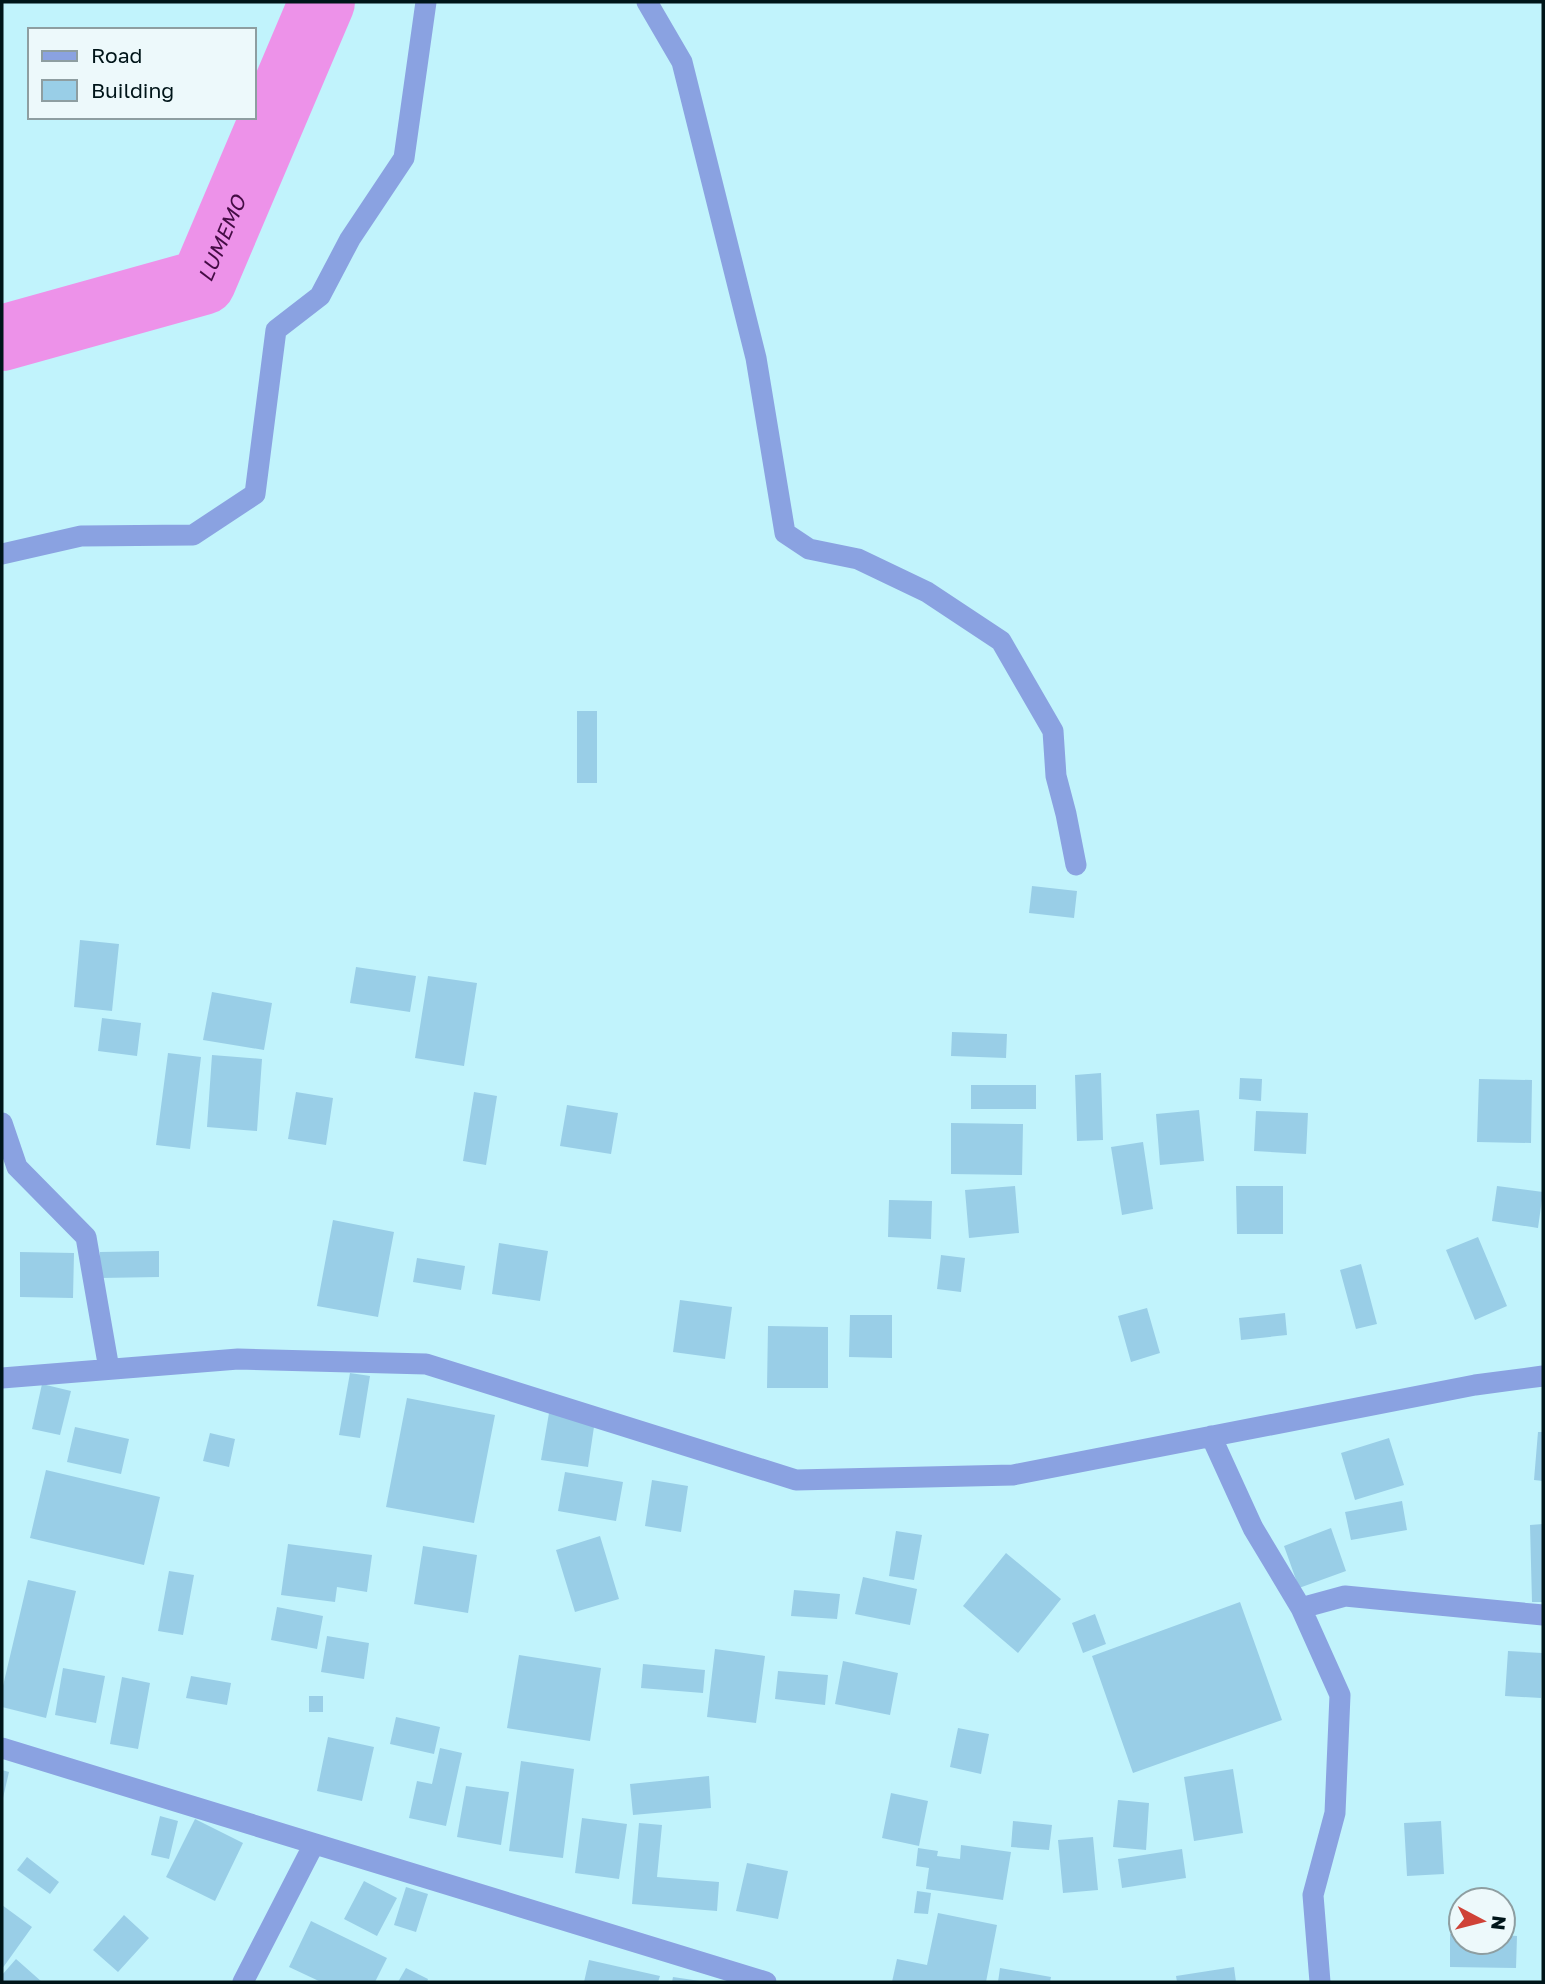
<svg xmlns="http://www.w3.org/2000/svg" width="1545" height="1984" font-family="'Golos Text',sans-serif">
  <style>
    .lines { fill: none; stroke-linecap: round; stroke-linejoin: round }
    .river { stroke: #ed92e9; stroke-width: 66 }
    .building { fill: #99cee7 }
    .minor { stroke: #8aa2e1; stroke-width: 21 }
    .labels { text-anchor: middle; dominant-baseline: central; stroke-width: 5; stroke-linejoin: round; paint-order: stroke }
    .water-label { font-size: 21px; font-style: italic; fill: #440c44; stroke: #edf9fb }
  </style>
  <rect width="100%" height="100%" fill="#c1f3fc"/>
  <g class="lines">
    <!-- river -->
    <path class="river" id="s1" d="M2,338l201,-56 119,-280"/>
  </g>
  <!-- building -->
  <path class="building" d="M577,711h20v72h-20z
    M1032,886l45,5 -3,27 -45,-5z
    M80,940l39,4 -7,67 -38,-4z
    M356,967l60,9 -6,36 -60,-9z
    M428,976l49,7 -13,83 -49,-8z
    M212,992l60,11 -8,47 -61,-10z
    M102,1018l39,5 -4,33 -39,-5z
    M952,1032l55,2 -1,24 -55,-2z
    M168,1053l33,4 -11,92 -34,-4z
    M212,1055l50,4 -5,72 -50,-4z
    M1101,1073l2,67 -26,1 -2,-66z
    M1240,1078l22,1 -1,22 -22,-2z
    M1479,1079l53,1 -1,63 -54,-1z
    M971,1085h65v24h-65z
    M296,1092l37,6 -7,47 -38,-6z
    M474,1092l23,4 -11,69 -23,-4z
    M567,1105l51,8 -7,41 -51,-8z
    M1199,1110l5,51 -44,4 -4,-51z
    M1256,1111l52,2 -2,41 -52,-3z
    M951,1123l72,1 -1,51 -71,-1z
    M1143,1142l10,67 -31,6 -11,-68z
    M1015,1186l4,47 -50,5 -4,-48z
    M1236,1186h47v48h-46z
    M1497,1186l46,6 -5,36 -46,-7z
    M889,1200l43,1 -1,38 -43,-2z
    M333,1220l61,12 -16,85 -61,-11z
    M1478,1237l29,69 -32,14 -29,-70z
    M499,1243l49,8 -8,50 -48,-7z
    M159,1251v26l-59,1v-26z
    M20,1252l54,1 -1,45 -53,-1z
    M941,1255l24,3 -4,34 -24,-3z
    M417,1258l48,8 -4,24 -48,-8z
    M1361,1264l16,60 -21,5 -16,-59z
    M680,1300l52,7 -7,52 -52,-7z
    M1147,1308l13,45 -29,9 -13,-46z
    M1285,1313l2,22 -46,5 -2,-22z
    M850,1315h42v43l-43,-1z
    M768,1326l60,1v61h-61z
    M350,1373l20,3 -10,62 -21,-3z
    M42,1384l29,7 -11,44 -28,-6z
    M407,1398l88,17 -21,108 -88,-16z
    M549,1413l46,7 -7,47 -47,-7z
    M75,1427l54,12 -8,35 -54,-12z
    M1538,1432h5v49l-9,-1z
    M210,1433l25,6 -6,28 -26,-6z
    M1389,1438l15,47 -49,15 -14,-47z
    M46,1470l114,27 -16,68 -114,-27z
    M565,1472l58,10 -7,39 -58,-10z
    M652,1480l36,6 -7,46 -36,-6z
    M1402,1501l5,29 -56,10 -6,-28z
    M1543,1524v78h-11l-2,-77z
    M1331,1528l15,43 -47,17 -15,-42z
    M896,1531l26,4 -8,45 -25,-4z
    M600,1536l19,63 -44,13 -19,-62z
    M288,1544l84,11 -5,37 -30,-5 -2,15 -54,-7z
    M423,1546l54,9 -9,58 -54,-9z
    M1006,1553l55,46 -43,54 -55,-47z
    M169,1571l25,4 -11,60 -25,-4z
    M863,1577l54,12 -7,36 -55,-11z
    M28,1580l48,11 -30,127 -44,-11v-17z
    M794,1590l46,4 -3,25 -46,-3z
    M1240,1602l42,118 -149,53 -41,-117z
    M277,1607l46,9 -6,33 -46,-9z
    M1095,1614l11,30 -23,9 -11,-30z
    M327,1636l42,7 -5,36 -43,-7z
    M715,1649l50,7 -9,67 -49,-6z
    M1508,1651l34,2 -1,45 -36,-2z
    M519,1655l82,13 -11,73 -83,-13z
    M843,1661l55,12 -8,42 -55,-11z
    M643,1664l62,6 -2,23 -62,-5z
    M63,1668l42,8 -9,47 -41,-8z
    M778,1671l50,4 -3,30 -50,-6z
    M191,1676l40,7 -4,22 -41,-7z
    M122,1677l28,6 -12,66 -28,-5z
    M309,1696h14v16h-14z
    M396,1717l44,10 -6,27 -44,-10z
    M958,1728l31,6 -8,40 -31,-7z
    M328,1737l46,10 -12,54 -45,-10z
    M440,1748l22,5 -16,73 -37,-8 8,-37 15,3z
    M521,1761l53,8 -11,89 -54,-7z
    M1233,1769l10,64 -49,8 -10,-64z
    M2,1770l7,2 -6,26h-1z
    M709,1776l2,32 -78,7 -3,-31z
    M466,1786l43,6 -8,53 -44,-8z
    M891,1793l37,8 -9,45 -37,-8z
    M1118,1800l31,3 -3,47 -33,-3z
    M160,1816l18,5 -9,38 -18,-4z
    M582,1818l45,6 -8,55 -44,-6z
    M195,1819l48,24 -28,58 -49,-24z
    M1013,1821l39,4 -3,25 -38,-3z
    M1441,1821l3,53 -37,2 -3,-53z
    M639,1823l23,2 -5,52 62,5 -2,29 -85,-7z
    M1093,1837l5,53 -35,3 -5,-53z
    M961,1845l50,7 -8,48 -77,-11 3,-21 -13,-2 2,-18 20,3 -1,5 23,3z
    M1182,1849l4,29 -64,10 -4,-29z
    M27,1857l32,25 -9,12 -33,-24z
    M747,1863l41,8 -10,48 -42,-8z
    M364,1881l33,17 -20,38 -33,-17z
    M406,1887l22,7 -12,38 -22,-7z
    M917,1891l14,2 -3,21 -14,-1z
    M2,1905l30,22 -30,42z
    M938,1913l59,12 -11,57h-94l5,-23 30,6z
    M124,1915l25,23 -31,34 -25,-22z
    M311,1921l76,37 -12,24h-54l-32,-15z
    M1450,1934h11v8h42v-7l14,1 -1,32 -66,-1z
    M16,1959l26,23h-40v-7z
    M589,1960l71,16 -2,6h-74z
    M1234,1967l2,15h-59l-1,-6z
    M406,1968l22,11 -1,3h-29z
    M1000,1968l51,9 -1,5h-52z
    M673,1977l27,4v1h-28z"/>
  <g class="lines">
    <!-- minor -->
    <path class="minor" d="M647,2l35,60 74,296 29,175 24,16 49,10 69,33 74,49 52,90 3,45 10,38 10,51
      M2,554l79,-18 112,-1 62,-41 21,-164 44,-34 30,-57 54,-81 22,-156
      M2,1123l15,44 69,70 23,132
      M2,1378l236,-19 188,5 370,116 217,-5 462,-90 68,-9
      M1211,1436l42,92 48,80 39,87 -5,118 -22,82 7,87
      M1301,1608l44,-12 198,19
      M2,1748l764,234
      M243,1982l71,-138"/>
  </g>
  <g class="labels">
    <!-- water labels -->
    <g class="water-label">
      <text stroke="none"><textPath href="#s1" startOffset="256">LUMEMO</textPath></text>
    </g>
  </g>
  <!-- border -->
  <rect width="1545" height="1984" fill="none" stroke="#001519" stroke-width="7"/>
  <!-- legend -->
  <rect x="28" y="28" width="228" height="91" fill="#edf9fb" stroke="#8e9ea1" stroke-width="2"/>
  <rect x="42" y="51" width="35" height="10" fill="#8aa2e1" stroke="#8e9ea1" stroke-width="2"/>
  <text x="91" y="63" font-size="21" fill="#001519">Road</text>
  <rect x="42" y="80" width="35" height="21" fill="#99cee7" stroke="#8e9ea1" stroke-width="2"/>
  <text x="91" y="98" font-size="21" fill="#001519">Building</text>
  <!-- north arrow -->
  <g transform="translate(1482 1921) rotate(97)"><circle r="33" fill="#edf9fb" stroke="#8e9ea1" stroke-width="2"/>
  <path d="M0-5L12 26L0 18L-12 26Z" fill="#cf4237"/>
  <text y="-10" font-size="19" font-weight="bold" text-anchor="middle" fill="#001519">N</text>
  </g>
</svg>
